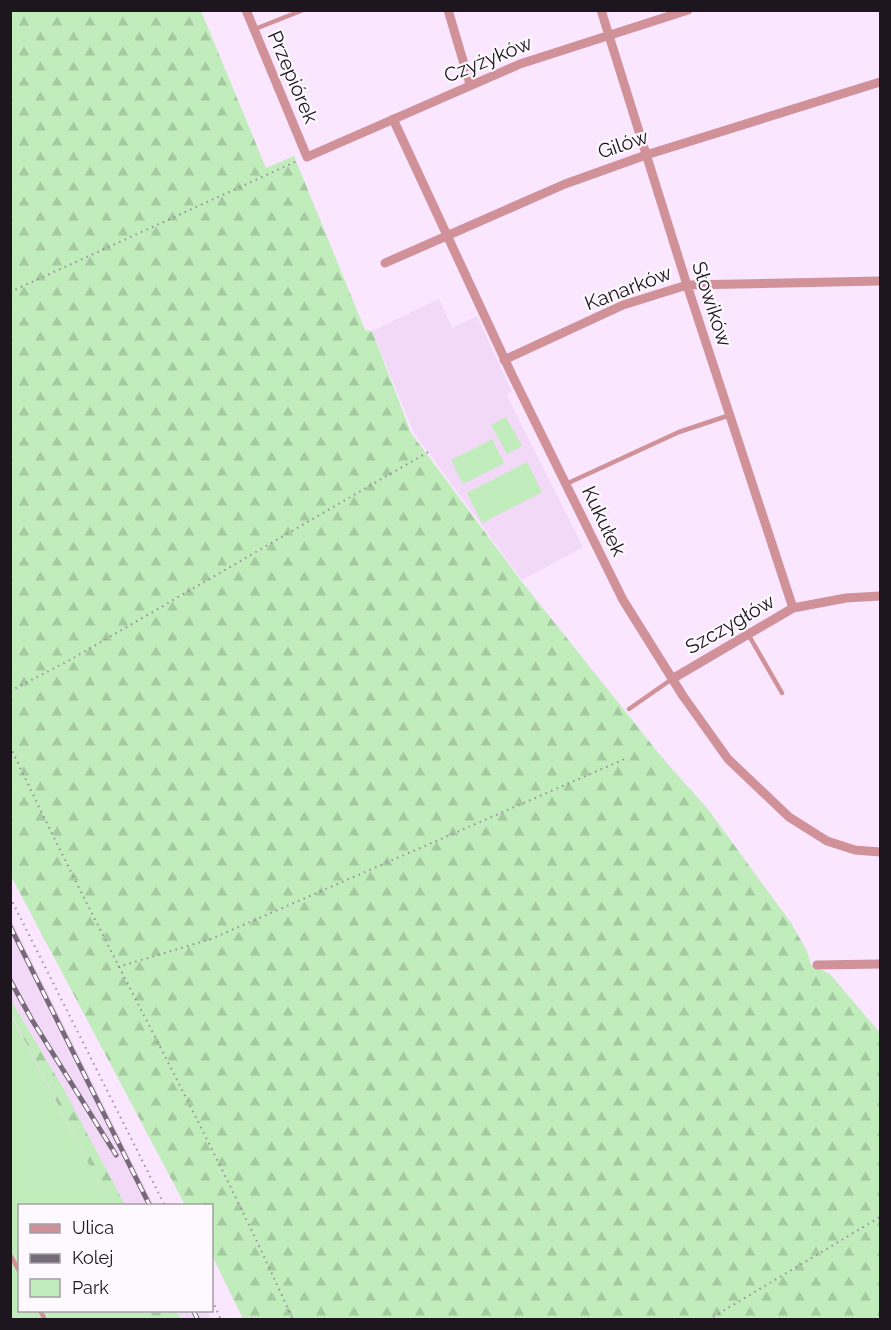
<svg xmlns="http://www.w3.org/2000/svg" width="891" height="1330" font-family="Raleway,sans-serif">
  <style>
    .built { fill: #f3d9f8 }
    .green { fill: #c1ecbc }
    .forest { fill: url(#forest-firs) }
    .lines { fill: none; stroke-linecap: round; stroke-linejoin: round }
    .path { stroke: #9b8d9f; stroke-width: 2; stroke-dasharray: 1.5 4.5; stroke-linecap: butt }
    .service { stroke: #d09198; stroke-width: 4.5 }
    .minor { stroke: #d09198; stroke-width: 9 }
    .rail-casing { stroke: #766a79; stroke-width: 5 }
    .rail { stroke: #fdf9fe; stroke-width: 3; stroke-dasharray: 9; stroke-linecap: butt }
    .labels { text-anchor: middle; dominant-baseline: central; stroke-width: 4.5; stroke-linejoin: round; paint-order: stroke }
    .street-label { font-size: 20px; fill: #1d161f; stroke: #fdf9fe }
  </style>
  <defs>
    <pattern id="forest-firs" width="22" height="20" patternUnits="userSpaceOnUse" patternTransform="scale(1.5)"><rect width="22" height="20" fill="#c1ecbc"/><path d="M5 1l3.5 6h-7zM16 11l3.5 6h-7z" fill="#a5caa1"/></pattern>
  </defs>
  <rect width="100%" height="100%" fill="#fae6ff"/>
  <!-- built -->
  <path class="built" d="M439,299l13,29 25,-12 35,76 -5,2 7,16 69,137 -61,33 -108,-147 -42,-102z
    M10,917l144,288 -134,1v104h187l4,9h-200z"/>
  <!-- green -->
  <path class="green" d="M506,417l16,29 -15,8 -16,-29z
    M492,439l12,24 -41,21 -12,-24z
    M527,462l15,30 -60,31 -15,-30z
    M10,1014l100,191 -90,1v104l115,1 2,8h-126z"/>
  <!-- forest -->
  <path class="forest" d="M27,10l174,1 65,157 28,-12 71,174 7,1 39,102 111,149 142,178 43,48 84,115 16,28 4,14 19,9 50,59v286h-637l-31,-64v-49l-27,-1 -174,-329 -1,-864z
    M10,999l53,89 62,117h-15l-99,-191z
    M135,1311h41l5,8h-44z"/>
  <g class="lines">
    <!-- path -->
    <path class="path" d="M10,292l287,-131
      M10,691l60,-31 358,-208
      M10,746c90,193 196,379 283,574
      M10,897l155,309
      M118,967l93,-28 416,-181
      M212,1300l9,20
      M708,1320l172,-103"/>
    <!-- service -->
    <path class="service" d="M255,29l48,-19
      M566,484l113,-52 51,-17
      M748,634l34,59
      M629,709l43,-30
      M10,1255l10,17
      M40,1310l5,10"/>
    <!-- minor -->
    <path class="minor" d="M246,10l61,147 213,-93 168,-54
      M448,10l22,74
      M601,10l86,275 106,323
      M393,119l119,256 111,225 60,96 45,63 61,58 38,24 28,9 25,2
      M385,263l180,-79 81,-29 234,-73
      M504,360l119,-55 64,-20 193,-4
      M672,679l121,-71 53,-10 34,-2
      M817,965l63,-1"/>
    <!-- rail casing -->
    <g class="rail-casing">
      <path id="rail" d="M10,926l140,280
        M10,980l22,40 84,135
        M193,1310l5,10"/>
    </g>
    <!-- rail -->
    <use href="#rail" class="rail"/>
  </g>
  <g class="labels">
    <!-- street labels -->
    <g class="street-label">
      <text transform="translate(488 59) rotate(-22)">Czyżyków</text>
      <text transform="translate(293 77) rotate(67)">Przepiórek</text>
      <text transform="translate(623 144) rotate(-19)">Gilów</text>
      <text transform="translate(628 288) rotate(-21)">Kanarków</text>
      <text transform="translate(712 304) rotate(72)">Słowików</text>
      <text transform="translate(604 521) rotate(64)">Kukułek</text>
      <text transform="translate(730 624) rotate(-30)">Szczygłów</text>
    </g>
  </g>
  <!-- border -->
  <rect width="891" height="1330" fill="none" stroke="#1d161f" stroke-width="24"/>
  <!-- legend -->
  <rect x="18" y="1204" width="195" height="108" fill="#fdf9fe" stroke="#a39ea5" stroke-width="1.5"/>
  <rect x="30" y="1224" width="30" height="9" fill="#d09198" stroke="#a39ea5" stroke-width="1.5"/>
  <text x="72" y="1234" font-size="18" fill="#1d161f">Ulica</text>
  <rect x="30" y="1254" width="30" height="9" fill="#766a79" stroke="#a39ea5" stroke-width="1.5"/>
  <text x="72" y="1264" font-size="18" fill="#1d161f">Kolej</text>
  <rect x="30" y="1279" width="30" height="18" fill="#c1ecbc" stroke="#a39ea5" stroke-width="1.5"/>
  <text x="72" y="1294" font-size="18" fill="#1d161f">Park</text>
</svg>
